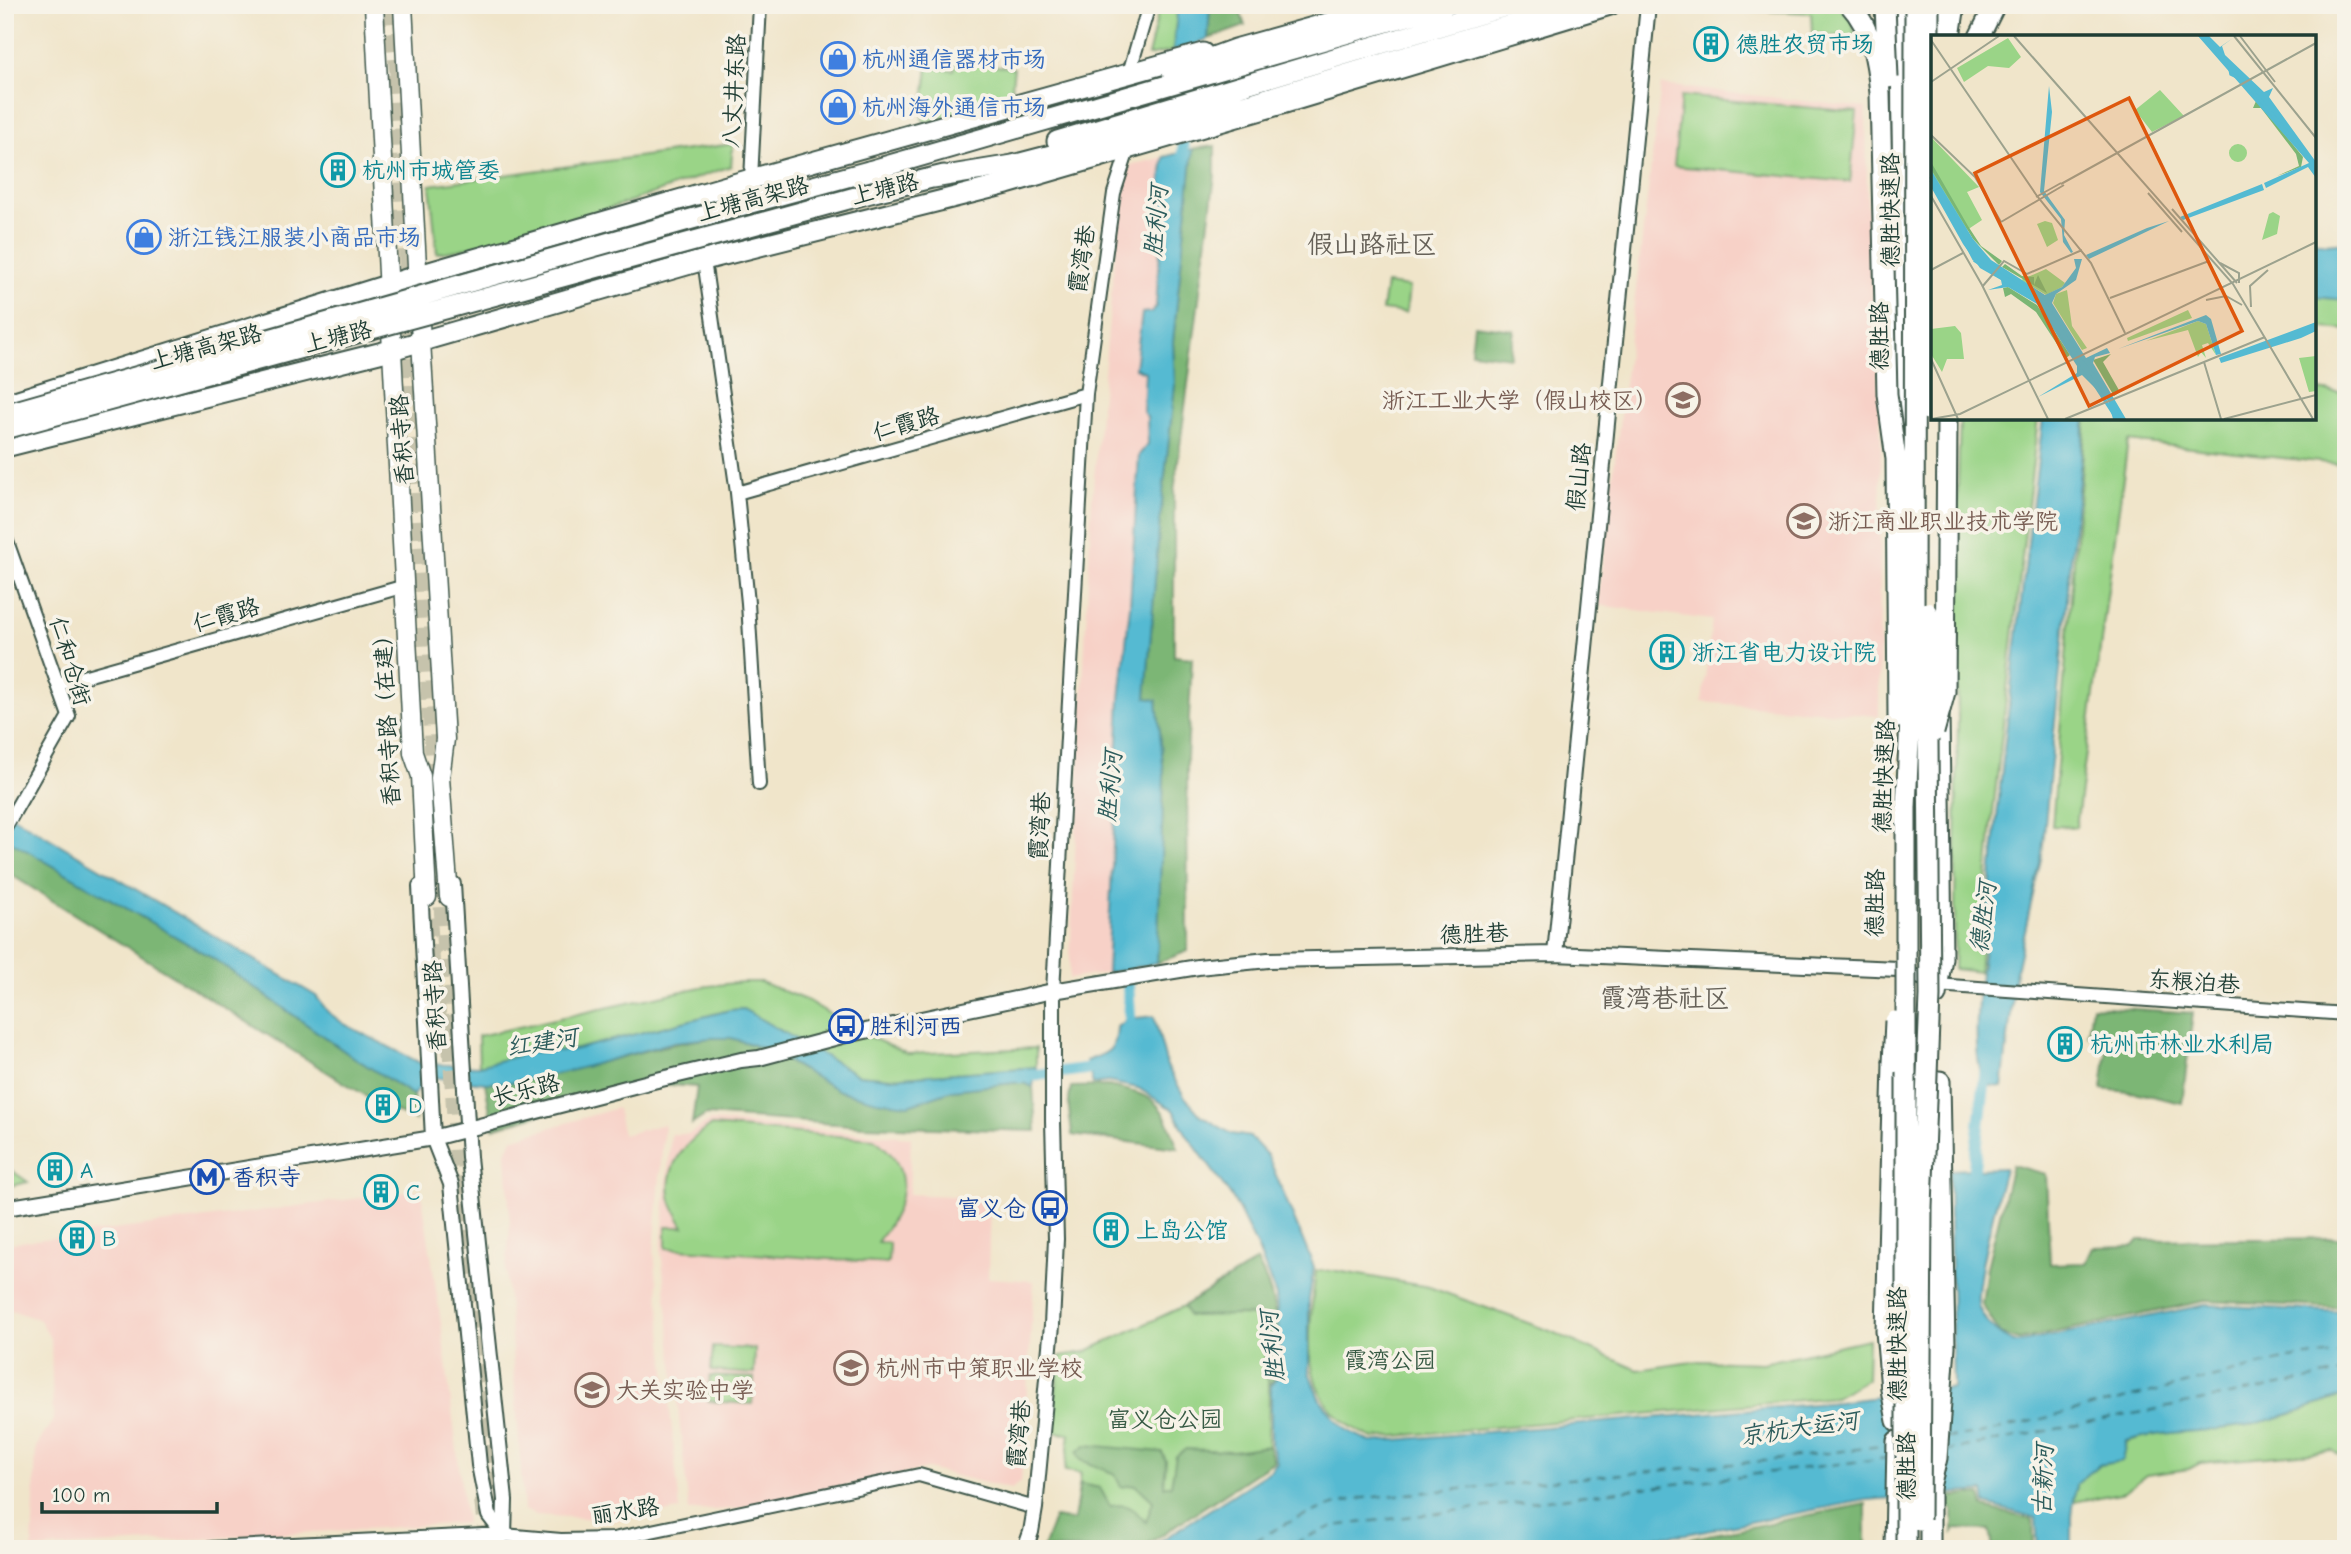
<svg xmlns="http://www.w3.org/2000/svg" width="2351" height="1554" font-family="'Comic Neue','LXGW WenKai TC',sans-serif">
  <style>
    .built { fill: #f7d1c7 }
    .green { fill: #9ad487; stroke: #5c885e; stroke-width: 2 }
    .forest { fill: #7bb674; stroke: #4d7a54; stroke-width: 2 }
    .water { fill: #54bad2; stroke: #3a7c83; stroke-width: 2 }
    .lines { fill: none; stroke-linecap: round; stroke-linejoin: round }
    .canal { stroke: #54bad2; stroke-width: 12 }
    .ferry { stroke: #2c5c5c; stroke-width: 2; stroke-dasharray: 9 7; stroke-linecap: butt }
    .secondary-tunnel { stroke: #c6c3ac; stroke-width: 18; stroke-dasharray: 18 9; stroke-linecap: butt }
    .minor-casing { stroke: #3e564a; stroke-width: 16 }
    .tertiary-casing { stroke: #3e564a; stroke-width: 18 }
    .secondary-casing { stroke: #3e564a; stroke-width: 21 }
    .primary-casing { stroke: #3e564a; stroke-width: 23 }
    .trunk-casing { stroke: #3e564a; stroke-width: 23 }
    .minor { stroke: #fff; stroke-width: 12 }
    .tertiary { stroke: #fff; stroke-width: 14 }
    .secondary { stroke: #fff; stroke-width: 18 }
    .primary { stroke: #fff; stroke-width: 19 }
    .trunk { stroke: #fff; stroke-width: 19 }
    .trunk-bridge-casing { stroke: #3e564a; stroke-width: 23; stroke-linecap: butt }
    .trunk-bridge { stroke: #fff; stroke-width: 19 }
    .labels { text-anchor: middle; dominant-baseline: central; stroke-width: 7; stroke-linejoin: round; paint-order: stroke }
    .culture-label { font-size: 23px; fill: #0d838f; stroke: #f7f3e8; text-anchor: start }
    .shop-label { font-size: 23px; fill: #366cbe; stroke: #f7f3e8; text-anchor: start }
    .street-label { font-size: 23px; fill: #1f3d34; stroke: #f7f3e8 }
    .education-label { font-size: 23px; fill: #785e54; stroke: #f7f3e8; text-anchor: start }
    .transit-label { font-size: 23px; fill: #164399; stroke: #f7f3e8; text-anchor: start }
    .park-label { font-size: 23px; fill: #385b45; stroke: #f7f3e8 }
    .water-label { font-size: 24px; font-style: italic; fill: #2c5c5c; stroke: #f7f3e8 }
    .quarter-label { font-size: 26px; fill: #676259; stroke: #f7f3e8 }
    .inset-river { fill: none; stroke: #54bad2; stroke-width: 3.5 }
    .inset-road { fill: none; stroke: #9ca28e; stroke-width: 2 }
    .view { fill: #de580e; fill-opacity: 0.15; stroke: #de580e; stroke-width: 3.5 }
    .inset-edge { fill: none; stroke: #1f3d34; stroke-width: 3.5 }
  </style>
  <rect width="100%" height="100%" fill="#f7f3e8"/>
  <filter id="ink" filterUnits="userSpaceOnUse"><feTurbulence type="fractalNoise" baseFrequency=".0143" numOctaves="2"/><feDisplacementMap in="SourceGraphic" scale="14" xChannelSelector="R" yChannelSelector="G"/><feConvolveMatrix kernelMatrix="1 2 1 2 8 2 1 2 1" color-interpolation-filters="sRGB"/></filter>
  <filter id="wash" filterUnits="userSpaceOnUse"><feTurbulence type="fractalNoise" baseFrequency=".00686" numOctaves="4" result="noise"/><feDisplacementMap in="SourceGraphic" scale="28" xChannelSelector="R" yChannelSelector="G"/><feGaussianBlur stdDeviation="1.57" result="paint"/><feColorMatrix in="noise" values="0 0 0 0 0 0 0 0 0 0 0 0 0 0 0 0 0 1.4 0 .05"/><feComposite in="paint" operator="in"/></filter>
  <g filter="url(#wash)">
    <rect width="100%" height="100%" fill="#f0e5ca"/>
    <!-- built -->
    <path class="built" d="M1661,85l205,23 1,88 14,242 -2,278 -177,-14 10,-82 -115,-15z
      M1164,157l-5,40h5l-8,109 -5,6 -6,60 3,73 -28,254 -13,274 -38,6 23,-480 30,-315 9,-19z
      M617,1108l6,27 41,-11 -10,128 26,258 -65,10 -79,-5 -12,-5 -18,-240 4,-45 -4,-73 6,-13z
      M710,1121l201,16 -2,57 81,4 -2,80 46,3 -13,201 -10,7 -84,-20 -190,40 -48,2 -28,-260 10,-117h18z
      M421,1190l20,132 25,201 -434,26 4,-102 17,-27 -2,-80 -11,-20 -35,-12v-64z"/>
    <!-- green -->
    <path class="green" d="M1160,5h18l-5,46 -25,5z
      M1692,5h146l15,16 2,16 -43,-3 -1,-21 -127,-6z
      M956,61l58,7 -3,26 -8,5 -77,24 -4,-4 6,-52 26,3z
      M1681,96l176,16 -7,70 -176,-16z
      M733,144l-2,22 -114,40 -158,44 -22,3 -7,-68z
      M1386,284l23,3 -3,26 -24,-3z
      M2314,296l32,3v31l-32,-3z
      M2314,390l32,3v72l-218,-24 -52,386 -24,-1 34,-408h228z
      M1960,418h78l-46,403 -13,151 -25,-3 4,-249 -2,-171z
      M742,982h19l47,19 55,33 45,20 128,-6v19l-146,11 -32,-3 -115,-66 -13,1 -157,40 -41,2 -53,14 -1,-30 223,-49z
      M711,1126l163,13c43,30 31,67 3,103l12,1 -1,20 -222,-15v-21h18c-5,-10 -13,-20 -14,-31 -5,-31 17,-56 41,-70z
      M5,1166l23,16 -23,5z
      M1257,1261c21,39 20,68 24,111l-12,13 -1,61 6,15 -134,88h-97l11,-31 20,3 7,-48 -16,-2 5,-37 -19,-2 9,-76 25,-4 99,-46z
      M1316,1271h21l92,16 121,44 88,39 60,-9 65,2 105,-24 -1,40 -32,18 -462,41c-78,-32 -65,-98 -57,-167z
      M713,1347l42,2 -1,25 -43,-3z
      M710,1376l44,2 -2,26 -44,-3z
      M2346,1395v65l-14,-9 -132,12 -11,6 -43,6 -21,17 -51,10 2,-18 22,-19 24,-4 4,-19 29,-9 74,-5 59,-13z"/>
    <!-- forest -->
    <path class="forest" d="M1210,5h28l7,21 -37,13z
      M1215,146v29l-41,317v164l18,2 -5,100 1,193 -31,12 7,-187 -7,-75 -11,-3 13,-169 16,-144 -2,-43 20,-193z
      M1474,325l40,5 -4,27 -39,-5z
      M5,838l209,121 133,94 66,42 2,25 -28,-12 -44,-26 -338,-211z
      M2092,1006l101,7 -11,90 -44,-10 -36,-4 6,-49 -20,-5z
      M712,1038h19l17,5 21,8 33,19 107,35 43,-15 70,-8 11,5 3,44 -172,-5 -158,-11 -14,9 5,-37 -50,-4 -154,45 -8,-45c78,-3 150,-36 227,-45z
      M1108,1086c50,10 53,15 70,62l-106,-13c-1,-19 -6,-27 -1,-48z
      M2012,1165l34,9 4,90 36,-1 7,-16 41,-1 5,-6 207,-2v70l-141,-7 -186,39 -19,-6 -18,-30 5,-37z
      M1257,1261c21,39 20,68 24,111l-12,13 -3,-13 -3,-51 -15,-6 -60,1 -4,-10z
      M1086,1445l76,7 4,9 -2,26 7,-2 5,-29 10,-7 46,2 36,-5 6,15 -134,88h-97l11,-31 20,3 6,-37 20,4 10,18c22,-3 22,3 36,16l7,-21 -17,-16 -15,2 -6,-13 -34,-14 -4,-8z
      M1981,1494l3,13 49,13 1,29h-41l-3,-19 -35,-1 -2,3v-23l-7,-2 1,-10z
      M1866,1504v44l-281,1 103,-10z"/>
    <!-- water -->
    <path class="water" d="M1178,5h32l-2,34 -35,12z
      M1193,149l-20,193 2,43 -16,144 -13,169 11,2 7,76 -7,187 -50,10 13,-274 10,-93 9,-151 9,-11 -1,-27 -4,-5 2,-40 -10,-4 7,-55 9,-1 5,-6 8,-108 -5,-1 5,-40z
      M2314,241l12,3 20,-2v58l-32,-3z
      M2043,418h42l-43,436 -26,117 -14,116 -17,-2c-18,-39 -2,-120 2,-164 15,-168 36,-335 56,-503z
      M5,812l311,184 12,16 16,12 78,40 57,2 53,-14 41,-2 157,-40 13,-1 115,66 32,3 146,-11 -3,20 -11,-5 -70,8 -43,15 -32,-4 -37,-10 -71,-40 -21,-8 -17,-5h-19l-38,4 -104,29 -56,11 -29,1 -55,-6 -17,18 -66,-42 -133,-94 -209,-121z
      M1154,1016l13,50 17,30 16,19 32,19 18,3 18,19 46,111 -5,32v73l10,26 18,23 11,10 23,11 466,-40 116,-14 -4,-218 56,-2c-6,24 -33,122 -26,140 8,18 20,29 38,35l188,-38 141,7v83c-39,13 -78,29 -119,33 -37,5 -65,3 -101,13l-4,20 -24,4 -22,20 -4,30v34h-34l-2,-31 -50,-14 -2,-13 -118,9 -180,34 -159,15h-379l122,-78 7,-9 -6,-17v-59l10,-14 -5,-76 -18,-47 -24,-49 -47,-65 -14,-25 -35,-22 -30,-6 -15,2 -7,-23c21,-7 31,-11 31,-34l10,-8z"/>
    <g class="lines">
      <!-- canal -->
      <path class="canal" d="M1186,108l9,-103
        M1182,167l3,-41
        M1126,953l5,79
        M1020,1077l82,-10
        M1972,1183l14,-114"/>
      <!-- ferry -->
      <path class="ferry" d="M1946,1438l34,-4 308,-75 58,-6
        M1945,1451l401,-79
        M1242,1549c42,-26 73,-42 122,-51l410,-38 114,-15
        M1280,1549l53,-23 554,-68"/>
    </g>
  </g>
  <g filter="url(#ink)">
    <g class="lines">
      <!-- secondary-tunnel -->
      <path class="secondary-tunnel" d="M392,5l8,85
        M388,75l8,164
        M406,223l9,220 20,336
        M441,880l18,293 46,376
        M428,918l5,71 8,47
        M483,1499l5,50"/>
      <!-- minor casing -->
      <g class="minor-casing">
        <path id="minor" d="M1129,73l20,-68
          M751,179l9,-174
          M704,260l33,233 11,110 11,181
          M737,493l349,-99
          M5,536l64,180 -64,112
          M58,684l347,-98
          M1902,970l34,15 410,29
          M1053,991l33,-597 28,-201 14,-43
          M504,1535l57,5 52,-1 306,-64 116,33"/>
      </g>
      <!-- tertiary casing -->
      <g class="tertiary-casing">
        <path id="tertiary" d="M453,884l16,273 36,343 -1,35
          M420,886l13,252 18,46 28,281 10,50 15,20
          M1555,954l93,-949
          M5,1208l428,-70 220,-57 88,-21 18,-2 83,-22 211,-45 145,-24 70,-7 287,-6 343,15
          M211,1549l293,-14
          M1025,1549l6,-17 4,-24 17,-183 4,-86 -3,-118v-130"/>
      </g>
      <!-- secondary casing -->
      <g class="secondary-casing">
        <path id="secondary" d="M374,5l39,748 8,23 6,121
          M403,5l18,336 24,398 -5,39 9,119"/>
      </g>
      <!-- primary casing -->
      <g class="primary-casing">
        <path id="primary" d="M1901,5l3,468
          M1939,37v-32
          M5,404l414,-129 332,-96 452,-126
          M5,447l386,-97 313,-90 303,-76 292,-85 311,-94
          M1936,995l6,-37 -3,-244
          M1931,1436l1,-257
          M1895,1549l2,-108
          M1930,1549v-76"/>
      </g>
      <!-- trunk casing -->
      <g class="trunk-casing">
        <path id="trunk" d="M1950,37l5,-32
          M1979,37l16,-32
          M1172,72l63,-23 157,-44
          M1057,141l454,-136
          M869,171l577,-166
          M933,178l80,-13 238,-62 326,-98
          M874,192l70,-17
          M1893,1063l-7,268 5,58 6,32
          M1930,1487l7,-29 8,-112 -5,-265"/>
      </g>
      <!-- minor -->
      <use href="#minor" class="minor"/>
      <!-- tertiary -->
      <use href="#tertiary" class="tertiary"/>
      <!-- secondary -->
      <use href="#secondary" class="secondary"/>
      <!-- primary -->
      <use href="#primary" class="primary"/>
      <!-- trunk -->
      <use href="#trunk" class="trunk"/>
      <!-- trunk-bridge casing -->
      <g class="trunk-bridge-casing">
        <path id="trunk-bridge" d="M1850,5c22,24 27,57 30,88l7,301 9,65 2,259
          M1885,5l3,73
          M1928,410l1,-405
          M5,414l683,-194 181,-49
          M5,429l869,-237
          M1934,732l11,-40 2,-274
          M1893,1063l2,-42
          M1920,1520l2,-313 8,-211 -3,-384
          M1906,1549v-741l8,-182 1,-621"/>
      </g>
      <!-- trunk-bridge -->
      <use href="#trunk-bridge" class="trunk-bridge"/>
    </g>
  </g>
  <!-- icons -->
  <defs>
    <g id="building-ring" transform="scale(1.75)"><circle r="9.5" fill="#f7f3e8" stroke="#0f9aa8" stroke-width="1.5"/><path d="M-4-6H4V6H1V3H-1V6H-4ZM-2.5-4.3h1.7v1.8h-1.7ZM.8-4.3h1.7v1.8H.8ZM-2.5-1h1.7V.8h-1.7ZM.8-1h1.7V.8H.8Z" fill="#0f9aa8"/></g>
    <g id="shop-ring" transform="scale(1.75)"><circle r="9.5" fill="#f7f3e8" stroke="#3f7fe0" stroke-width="1.5"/><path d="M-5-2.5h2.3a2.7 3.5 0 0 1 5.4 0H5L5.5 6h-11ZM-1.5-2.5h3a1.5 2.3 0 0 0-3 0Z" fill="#3f7fe0"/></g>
    <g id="university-ring" transform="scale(1.75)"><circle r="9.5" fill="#f7f3e8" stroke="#8d6e63" stroke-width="1.5"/><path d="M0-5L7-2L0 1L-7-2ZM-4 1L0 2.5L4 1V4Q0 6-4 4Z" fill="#8d6e63"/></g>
    <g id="bus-ring" transform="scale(1.75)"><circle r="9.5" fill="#f7f3e8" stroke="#1a4fb4" stroke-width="1.5"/><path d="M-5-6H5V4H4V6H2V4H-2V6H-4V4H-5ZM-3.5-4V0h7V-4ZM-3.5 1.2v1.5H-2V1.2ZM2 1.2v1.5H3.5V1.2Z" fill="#1a4fb4"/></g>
    <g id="metro-ring" transform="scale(1.75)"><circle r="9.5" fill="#f7f3e8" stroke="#1a4fb4" stroke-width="1.5"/><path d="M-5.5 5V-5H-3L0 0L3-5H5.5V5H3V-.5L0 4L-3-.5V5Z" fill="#1a4fb4"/></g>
    <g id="school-ring" transform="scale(1.75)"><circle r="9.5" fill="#f7f3e8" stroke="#8d6e63" stroke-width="1.5"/><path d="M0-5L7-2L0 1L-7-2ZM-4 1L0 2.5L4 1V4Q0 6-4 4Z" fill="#8d6e63"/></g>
  </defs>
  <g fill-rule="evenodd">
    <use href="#building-ring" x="1711" y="44"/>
    <use href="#shop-ring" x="838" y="59"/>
    <use href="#shop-ring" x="838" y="107"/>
    <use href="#building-ring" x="338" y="170"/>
    <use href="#shop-ring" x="144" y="237"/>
    <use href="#university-ring" x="1683" y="400"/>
    <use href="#university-ring" x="1804" y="521"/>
    <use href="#building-ring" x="1667" y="652"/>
    <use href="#bus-ring" x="846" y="1026"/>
    <use href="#building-ring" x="2065" y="1044"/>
    <use href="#building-ring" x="383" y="1105"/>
    <use href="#building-ring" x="55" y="1170"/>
    <use href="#metro-ring" x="207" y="1177"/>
    <use href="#building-ring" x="381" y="1192"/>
    <use href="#bus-ring" x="1050" y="1208"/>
    <use href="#building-ring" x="1111" y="1230"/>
    <use href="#building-ring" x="77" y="1238"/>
    <use href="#school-ring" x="851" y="1368"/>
    <use href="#school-ring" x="592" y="1390"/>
  </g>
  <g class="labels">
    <!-- culture labels -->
    <g class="culture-label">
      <text x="1736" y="44">德胜农贸市场</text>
      <text x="362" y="170">杭州市城管委</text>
      <text x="1692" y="652">浙江省电力设计院</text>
      <text x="2090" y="1044">杭州市林业水利局</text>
      <text x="408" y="1105">D</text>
      <text x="80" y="1170">A</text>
      <text x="406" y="1192">C</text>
      <text x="1136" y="1230">上岛公馆</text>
      <text x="102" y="1238">B</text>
    </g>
    <!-- shop labels -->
    <g class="shop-label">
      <text x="862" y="59">杭州通信器材市场</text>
      <text x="862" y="107">杭州海外通信市场</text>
      <text x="168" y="237">浙江钱江服装小商品市场</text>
    </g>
    <!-- street labels -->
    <g class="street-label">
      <text transform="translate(734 91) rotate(-87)">八丈井东路</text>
      <text transform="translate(885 189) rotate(-14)">上塘路</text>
      <text transform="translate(753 199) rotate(-15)">上塘高架路</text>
      <text transform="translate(1890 210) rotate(-90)">德胜快速路</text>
      <text transform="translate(1082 259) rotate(-82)">霞湾巷</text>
      <text transform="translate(1879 336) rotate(-90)">德胜路</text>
      <text transform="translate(338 337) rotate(-14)">上塘路</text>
      <text transform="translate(206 347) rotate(-15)">上塘高架路</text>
      <text transform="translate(906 424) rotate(-16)">仁霞路</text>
      <text transform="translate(402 440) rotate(-94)">香积寺路</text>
      <text transform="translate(1579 477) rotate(-84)">假山路</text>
      <text transform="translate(226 615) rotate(-16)">仁霞路</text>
      <text transform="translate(70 661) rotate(73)">仁和仓街</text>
      <text transform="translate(387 715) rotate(-93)">香积寺路（在建）</text>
      <text transform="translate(1884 776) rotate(-88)">德胜快速路</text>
      <text transform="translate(1040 826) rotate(-87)">霞湾巷</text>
      <text transform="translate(1875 903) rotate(-89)">德胜路</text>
      <text transform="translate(1474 934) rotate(-2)">德胜巷</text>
      <text transform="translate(2194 982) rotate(4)">东粮泊巷</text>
      <text transform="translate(435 1006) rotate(-93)">香积寺路</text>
      <text transform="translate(526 1090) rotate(-14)">长乐路</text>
      <text transform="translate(1897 1344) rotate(-90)">德胜快速路</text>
      <text transform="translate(1019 1434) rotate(-85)">霞湾巷</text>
      <text transform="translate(1906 1466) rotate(-90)">德胜路</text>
      <text transform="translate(625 1511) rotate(-8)">丽水路</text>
    </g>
    <!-- education labels -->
    <g class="education-label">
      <text x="1658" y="400" text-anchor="end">浙江工业大学（假山校区）</text>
      <text x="1828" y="521">浙江商业职业技术学院</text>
      <text x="876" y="1368">杭州市中策职业学校</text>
      <text x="616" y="1390">大关实验中学</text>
    </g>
    <!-- transit labels -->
    <g class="transit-label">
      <text x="870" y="1026">胜利河西</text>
      <text x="232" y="1177">香积寺</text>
      <text x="1026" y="1208" text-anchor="end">富义仓</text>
    </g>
    <!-- park labels -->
    <g class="park-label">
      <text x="1390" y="1360">霞湾公园</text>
      <text x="1165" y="1419">富义仓公园</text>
    </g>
    <!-- water labels -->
    <g class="water-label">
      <text transform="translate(1156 221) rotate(-85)">胜利河</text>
      <text transform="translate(1110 786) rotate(-85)">胜利河</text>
      <text transform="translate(1983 917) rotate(-83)">德胜河</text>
      <text transform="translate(542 1042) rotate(-9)">红建河</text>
      <text transform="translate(1272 1346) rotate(-96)">胜利河</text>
      <text transform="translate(1799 1428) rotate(-8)">京杭大运河</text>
      <text transform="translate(2043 1480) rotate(-88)">古新河</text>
    </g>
    <!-- quarter labels -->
    <g class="quarter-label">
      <text x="1372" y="245">假山路社区</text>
      <text x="1665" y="999">霞湾巷社区</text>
    </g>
  </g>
  <!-- overview -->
  <g transform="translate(1931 35)">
    <rect width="385" height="385" fill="#f0e5ca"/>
    <path d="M77,3l13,19 -12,11 -21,-2 -24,16 -7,-14zM229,55l24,26 -32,16 -17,-22zM0,102l48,50 -12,5 15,28 -15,10 -36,-59zM298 118a9 9 0 1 1 18 0a9 9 0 1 1-18 0ZM342,177l7,4 -3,18 -15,6 7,-26zM114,186l7,2 6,17 -11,7 -10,-23zM115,234l19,14 -3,4 -16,8 -25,-15zM136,255l5,36 15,22 -5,2 -29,-47 3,-9zM257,275l4,8 -64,23 -1,-3zM267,286l8,3 10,31 -8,-12 -6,2 4,13 -5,-6 -3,5 -10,-27 -42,11zM24,291l6,7 3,26h-17l-5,13 -11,-18v-25zM385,321v35l-7,1 -10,-34z" fill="#9ad487"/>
    <path d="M313,52l12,12 47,58 -2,10 -24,9 22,-10 -3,-12 -35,-46h-8l3,-7zM0,127l37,64 13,20 21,15 -3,4 -26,-26 -42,-70zM74,229l17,12 12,1v8l4,-10 9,18 -45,-26zM77,252l29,18 33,50 -4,3 -30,-46 -25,-18 -6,3 -2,-9zM180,319l-8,8 17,30 -6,4 -21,-36z" fill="#7bb674"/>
    <path d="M267,1h11l11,11 13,-9 -11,8 3,9 39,37 9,-4 -4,9 47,65v16l-8,-11 -42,21 -2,-5 45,-20zM118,51l3,26 -8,79 21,29 -1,15 9,17 -2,1 -8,-11 -2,-23 -21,-27zM0,135l42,69 18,21 54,35 17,-8 14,-19 -2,-9h8l-6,21 -20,14 -4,9 34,55 21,-10 3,5 -15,4 -2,6 33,56h-13l-5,-18 -26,-26 -44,22 39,-24v-7l-40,-62 -29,-17 -20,3 14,-5 -1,-5 -21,-12 -17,-24 -32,-57zM331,149l2,6 -81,30 -3,-3zM238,186l-80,38 -3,-4 61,-27zM275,280l5,4 10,35 -5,1 -10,-31 -8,-3 -80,28zM385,287v9l-15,7 -80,25 -2,-5z" fill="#54bad2"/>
    <path class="inset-river" d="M272,1l26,28 2,10 14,7M317,50l68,83M0,142l43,82 70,43 32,52M0,145l23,38M43,225l68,44 33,50M148,323l26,32 14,29M147,324l39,60"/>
    <path class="inset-road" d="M83,1l219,248 80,135M303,1l82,102M309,1l35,46M0,5l106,156 54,67 34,70M0,47l68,-46M0,100l44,42 26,45M130,149l255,-141M217,158l34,39M0,161l51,89 66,134M105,162l25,-14M241,174l65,74M70,187l63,-37M289,228l19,10v10M0,235l32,-17M51,252l22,-26 23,13 55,-24M179,263l99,-37M275,265l20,-4 16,9M320,272l-1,-21 18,-16M0,324l27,60M273,327l17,57M0,384l29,-5 356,-172M134,384l200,-82M293,384l92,-24"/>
    <path class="view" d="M198,63l113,233 -153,75 -114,-233z"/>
    <rect width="385" height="385" class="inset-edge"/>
  </g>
  <!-- margin -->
  <rect width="2351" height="1554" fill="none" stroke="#f7f3e8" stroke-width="28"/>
  <!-- scale -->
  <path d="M42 1502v10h175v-10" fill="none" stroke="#1f3d34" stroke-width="3.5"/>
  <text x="52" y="1502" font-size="21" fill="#1f3d34" stroke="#f7f3e8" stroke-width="5" paint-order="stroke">100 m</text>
</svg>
